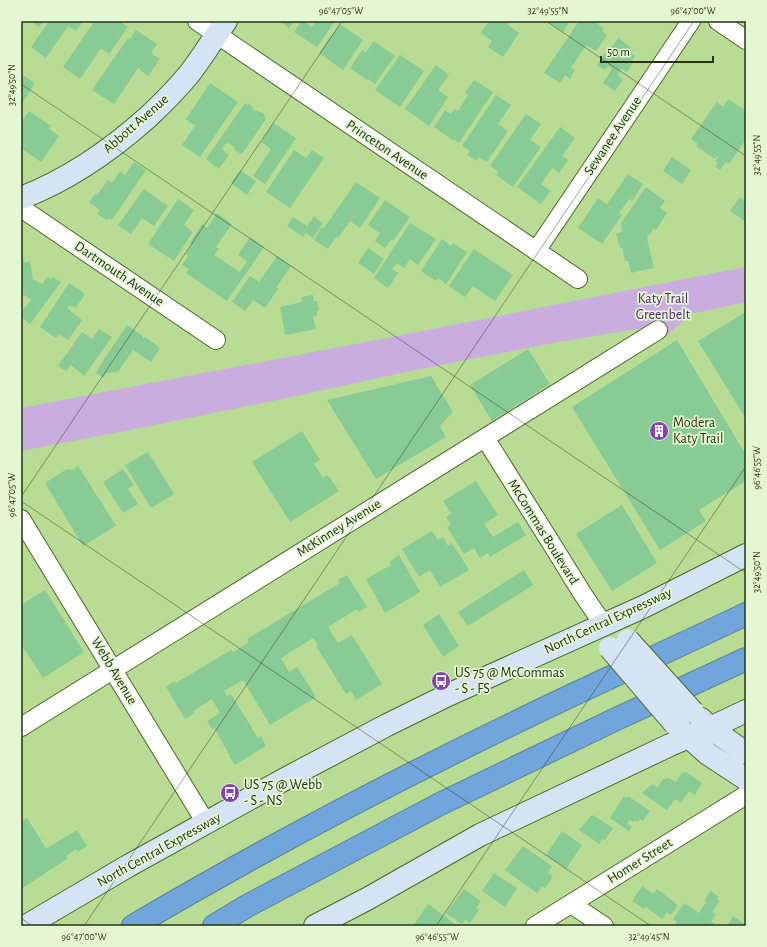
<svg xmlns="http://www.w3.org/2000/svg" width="767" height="947" font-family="'Alegreya Sans',sans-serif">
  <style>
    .green { fill: #c8adde }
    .building { fill: #88cb95 }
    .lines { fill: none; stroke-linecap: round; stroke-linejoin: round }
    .street-casing { stroke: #4a6824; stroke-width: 20 }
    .secondary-casing { stroke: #4a6824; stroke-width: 24 }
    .highway-casing { stroke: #577e97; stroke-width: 24 }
    .street { stroke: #fff; stroke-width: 18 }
    .secondary { stroke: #d4e4f4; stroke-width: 22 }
    .highway { stroke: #71a6dc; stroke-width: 22 }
    .secondary-bridge-casing { stroke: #4a6824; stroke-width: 24; stroke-linecap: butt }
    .secondary-bridge { stroke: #d4e4f4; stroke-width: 22 }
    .ticks { fill: none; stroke: #263317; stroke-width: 1; stroke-opacity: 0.45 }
    .labels { text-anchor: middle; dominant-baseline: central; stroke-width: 3.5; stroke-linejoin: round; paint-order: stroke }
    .street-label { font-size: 14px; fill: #263317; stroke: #e4f7d3 }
    .park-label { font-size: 14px; fill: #532271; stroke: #e4f7d3 }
    .poi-label { font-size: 14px; fill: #263317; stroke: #e4f7d3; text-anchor: start }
    .neatline { fill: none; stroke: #263317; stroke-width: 1.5 }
    .ticks-label { font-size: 10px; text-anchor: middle; fill: #263317 }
  </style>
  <rect width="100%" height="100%" fill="#b9dc95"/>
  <!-- green -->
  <path class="green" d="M746,267v35l-55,12 -24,21 -18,-8 -91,15 -143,28 -133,29 -152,31 -109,21v-43l371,-71z"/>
  <!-- building -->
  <path class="building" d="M30,21h14l-5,6z
    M49,21h34l-7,10 -8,-5 -22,32 -15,-11z
    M96,21h23l9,6 -19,27 -8,-6 -21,31 -17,-12 31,-45 1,1z
    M280,21h14l-5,7z
    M301,21h2l9,6 4,-6h19l-18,26 -23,-15z
    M489,21h20l-2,3 12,9 -16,24 -15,-10 4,-6 -11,-8z
    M546,21h24l-7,11z
    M579,21h14l11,7 -2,3 5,4 -11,16 -10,-6 -15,23 4,2 -5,9 -5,-4 -5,8 -16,-10z
    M340,24l23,16 -20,30 -24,-17z
    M136,30l21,14 -6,9 9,6 -12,17 -10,-8 -24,36 -22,-14 36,-52 2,1z
    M618,38l13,9 -3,5 7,4 -4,6 2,1 -6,9 -5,-3 -5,6 6,4 -8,12 -12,-8 9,-14 -4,-3 -3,4 -8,-5 8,-12 2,1z
    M374,41l21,15 -20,28 -7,-5 -1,1 -17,-12 12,-18 4,2z
    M400,55l24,16 -24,36 -25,-17z
    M436,65l13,10 -11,15 10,7 -19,29 -24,-17z
    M21,74l14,9 -14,22z
    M474,80l19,12 -34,51 -4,-3 -1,1 -20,-14 11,-17 6,4 3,-5 4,2 10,-16 -3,-2z
    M210,83l28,19 -38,55 -18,-12 13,-19 -9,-7z
    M496,95l15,10 -13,19 10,7 -21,31 -8,-5 -2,4 -10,-6 3,-4 -8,-5z
    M728,99l18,12v28l-17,25 -3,-2 -6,8 -5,-3 3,-4 -3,-2 3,-4 -2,-1 -1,3 -19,-13 2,-2 -7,-5 26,-37 6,5z
    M245,103l2,2 2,-2 5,7 9,3 3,6 -24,35 -7,-3 -1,-4 -6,-4 -3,1 -3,5 7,6 -10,14 -13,-10z
    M29,111l22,15 -2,3 10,7 -18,26 -20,-14v-26z
    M526,114l15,10 -11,16 11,7 -28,40 -17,-12 3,-3 -9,-6z
    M273,123l23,15 -31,46 -12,-8 18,-27 -10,-7z
    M560,127l15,11 -13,18 6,4 -9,13 -7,-5 -11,16 10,7 -10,13 -24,-17z
    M294,150l12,8 6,-8 12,8 -34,50 -24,-16z
    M672,157l19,13 -9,14 -19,-13z
    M134,162l12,8 -34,50 -3,-2 -2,2 -10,-6 3,-4 -11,-8 6,-8 2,1 11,-15 4,3 8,-12 5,4z
    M240,170l16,11 -9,14 -16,-12z
    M628,174l15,10 -11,17 -3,-2 -10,14 3,2 -20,29 -24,-16 20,-30 9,6z
    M356,182l24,16 -20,30 -10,-7 -12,17 -2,-1 -8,12 -14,-9 8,-13 2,1z
    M646,187l19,14 -5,7 7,5 -11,17 -2,-2 -7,10 7,30 -23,5 -3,-12h-3l-3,-14 -2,1 -4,-14 6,-2 -1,-9z
    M144,189l24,17 -14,20 -12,-8 -11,16 -13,-9z
    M740,197l6,5v20l-16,-11z
    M178,199l16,11 -10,15 9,7 -19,29 -26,-17z
    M385,200l25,17 -17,24 -2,-1 -6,8 -10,-7 5,-8 -12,-8z
    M217,213l15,11 -16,23 3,2 -5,6 26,17 7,-11 -9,-6 12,-18 14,10 -37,54 -41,-28 3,-4 -7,-4 6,-9 -2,-2 6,-10 -2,-1 12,-19 5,4z
    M314,216l9,7 -10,15 -7,-5 -3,4 -16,-11 6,-9 14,9z
    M410,223l26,16 -18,26 -8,-6 -6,9 -7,-5 -5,6 6,4 -10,15 -14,-10z
    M442,239l9,7 2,-3 14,9 -21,32 -8,-6 -2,3 -15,-10z
    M368,248l16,11 -10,15 -16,-11z
    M474,249l39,26 -18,26 -22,-15 -8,11 -16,-11z
    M23,256l1,7 6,-2 3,18 9,5 5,-7 4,2 2,-2 8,5 -31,42 -9,-7v-5l10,-12 -7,-5 -3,4v-42z
    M277,256l14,10 -15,22 2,1 -13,19 -12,-8 -8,11 -13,-9 18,-26 9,6z
    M69,283l16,11 -9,14 -6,-3 -3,3 15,12 -14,20 -9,-6 -3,4 -16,-11z
    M313,295l1,6h3l2,10h-2v5l-4,1 3,12 -31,6 -5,-28 22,-5 -1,-5z
    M746,312v107l-48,-78z
    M127,325l16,11 -1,1 2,2 1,-2 15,11 -9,14 -18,-12 -15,22 -12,1 -2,5 -8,-5 8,-14z
    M99,329l13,8 -28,39 -13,-11 -5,6 -8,-5 24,-34 10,7z
    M677,340l69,115v26l-47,29 7,11 -46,29 -88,-143z
    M528,349l22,35 -58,37 -22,-36z
    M431,376l22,36 -13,14 6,11 -70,42 -49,-79z
    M302,431l18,29 -6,4 9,14 5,-3 11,16 -49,31 -38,-60z
    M148,452l26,42 -23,14 -26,-43z
    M78,466l37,58 2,1 -34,21 -38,-63 22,-14 6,1z
    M123,469l11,16 -6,4 10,15 -15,9 -20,-31z
    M476,481l22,34 -14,9 9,13 25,-15 8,13 -36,22 -2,-4 -8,5 -6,-10 -10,6 -17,-27 4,-2 -5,-8 5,-3 -8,-13z
    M622,505l35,58 -45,28 -36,-57z
    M432,531l6,9 5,-3 5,9 4,-3 17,27 -29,17 -10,-17 -11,7 -17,-28z
    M399,555l21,37 -35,21 -19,-34 25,-14 -2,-3z
    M524,570l9,15 -65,41 -10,-14z
    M347,575l20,32 -9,5 -1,-3 -29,18 10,16 14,-8 30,49 -26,16 -5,-9 -5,3 -30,-48 2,-1 -5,-7 -32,20 8,14 8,-5 19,30 -46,28 -27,-45 -19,11 3,5 4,-2 27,44 3,-2 5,10 -31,19 -6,-9h1l-16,-28 -2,1 -5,-8 13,-8 -8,-14 -19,12 1,2 -9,6 -19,-32 9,-6 1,2 55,-33 2,2 16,-10 -2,-3 93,-56 -2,-3z
    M45,590l39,62 -41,26 -22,-34v-39z
    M439,614l20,32 -16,11 -20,-32z
    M686,772l16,11 -7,12 -6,-4 -8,12 -6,-4 -8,11 -25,-17 10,-9 5,4 6,-9 6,-1 7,4 6,-9z
    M624,796l2,2 2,-2 22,15 -7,10 -3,-2 -2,3 -3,-2 -1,2 -4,-2 -3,4 5,3 -3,4 -19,-13z
    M593,815l20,13 -8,12 -3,-1 -3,5 -20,-14 12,-14z
    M27,818l19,30h1l30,-18 10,16 -9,6 -2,-3 -10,7 1,3 -46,30v-25l1,-1 -1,-2v-40z
    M562,831l20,14 -16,24 -20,-14z
    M523,846l29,20 -4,7 5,3 -8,12 -3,-2 -5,7 -32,-23z
    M494,873l23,15 -12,19 -23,-16z
    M642,886l11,8 4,-5 21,16 -7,10 -4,-3 -5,7 -16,-12 -2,2 -12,-8z
    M464,889l17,12 -5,7 3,2 -9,13 -5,-3 -3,4 -16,-11z
    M711,891l8,6 -2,3 3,1 -8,11 4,3 -5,6 3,2 -2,3h-38l3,-4 -4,-3 11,-16 15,10 7,-11 -2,-1z
    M428,904l27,20 -1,2h-41z
    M733,916l13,9 -1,1h-18z"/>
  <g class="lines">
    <!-- street casing -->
    <g class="street-casing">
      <path id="street" d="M197,21l381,258
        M718,21l28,19
        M21,208l195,132
        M536,251l155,-230
        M485,438l68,108 29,47 21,31
        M21,519l185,304
        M21,727l637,-397
        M571,904l33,22
        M535,926l211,-131"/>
    </g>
    <!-- secondary casing -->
    <g class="secondary-casing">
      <path id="secondary" d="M21,198c47,-18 89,-47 127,-81 15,-14 29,-28 42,-44 13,-17 24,-35 36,-52
        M701,719l9,9 36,25
        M679,728l29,26 38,25
        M26,926l102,-60 157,-87 102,-54 61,-30 195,-88 103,-52
        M315,926l52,-27 113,-64 190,-90 40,-17 36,-17"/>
    </g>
    <!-- highway casing -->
    <g class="highway-casing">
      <path id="highway" d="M133,926c122,-72 247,-138 375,-200 79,-39 159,-74 238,-112
        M214,926l33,-20 193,-102 172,-83 134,-62"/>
    </g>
    <!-- street -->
    <use href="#street" class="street"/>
    <!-- secondary -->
    <use href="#secondary" class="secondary"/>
    <!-- highway -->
    <use href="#highway" class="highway"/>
    <!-- secondary-bridge casing -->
    <g class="secondary-bridge-casing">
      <path id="secondary-bridge" d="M628,640l65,72
        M610,648l65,76"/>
    </g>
    <!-- secondary-bridge -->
    <use href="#secondary-bridge" class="secondary-bridge"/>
  </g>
  <!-- ticks -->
  <path class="ticks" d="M546,21l200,135M21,84l725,489M21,497l321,-476M21,501l630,425M21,918l11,8M84,926l610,-905M436,926l310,-460"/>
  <!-- icons -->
  <defs>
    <g id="building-disc" transform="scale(1)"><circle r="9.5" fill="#8841b4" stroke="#e4f7d3"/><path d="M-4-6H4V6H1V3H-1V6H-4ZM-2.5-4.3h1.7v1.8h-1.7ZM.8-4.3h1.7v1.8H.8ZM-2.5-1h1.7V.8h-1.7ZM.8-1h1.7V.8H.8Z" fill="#fff"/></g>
    <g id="bus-disc" transform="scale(1)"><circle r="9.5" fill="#8841b4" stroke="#e4f7d3"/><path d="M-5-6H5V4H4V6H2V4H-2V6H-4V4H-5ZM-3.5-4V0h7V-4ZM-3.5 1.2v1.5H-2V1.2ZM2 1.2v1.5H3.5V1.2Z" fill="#fff"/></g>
  </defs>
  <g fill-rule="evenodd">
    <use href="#building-disc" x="659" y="431"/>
    <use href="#bus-disc" x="441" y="681"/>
    <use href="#bus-disc" x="230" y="793"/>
  </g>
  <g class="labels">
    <!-- street labels -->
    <g class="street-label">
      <text transform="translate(136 124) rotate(-41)">Abbott Avenue</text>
      <text transform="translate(613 136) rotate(-56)">Sewanee Avenue</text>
      <text transform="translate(387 150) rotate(34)">Princeton Avenue</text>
      <text transform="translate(119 274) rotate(34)">Dartmouth Avenue</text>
      <text transform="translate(339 528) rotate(-32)">McKinney Avenue</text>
      <text transform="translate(543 532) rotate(58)">McCommas Boulevard</text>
      <text transform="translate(608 621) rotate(-25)">North Central Expressway</text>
      <text transform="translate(114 671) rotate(59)">Webb Avenue</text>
      <text transform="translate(159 850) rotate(-29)">North Central Expressway</text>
      <text transform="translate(640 861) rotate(-32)">Homer Street</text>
    </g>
    <!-- park labels -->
    <g class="park-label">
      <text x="663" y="299">Katy Trail<tspan x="663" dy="16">Greenbelt</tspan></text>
    </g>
    <!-- poi labels -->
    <g class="poi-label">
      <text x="673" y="423">Modera<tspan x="673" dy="16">Katy Trail</tspan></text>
      <text x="455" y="673">US 75 @ McCommas<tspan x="455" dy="16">- S - FS</tspan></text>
      <text x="244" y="785">US 75 @ Webb<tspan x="244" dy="16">- S - NS</tspan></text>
    </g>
  </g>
  <!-- border -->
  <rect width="767" height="947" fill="none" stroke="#e4f7d3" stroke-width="44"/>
  <!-- scale -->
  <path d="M601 56v6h112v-6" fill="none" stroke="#263317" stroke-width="2"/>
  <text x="607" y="56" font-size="12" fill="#263317" stroke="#e4f7d3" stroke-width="3" paint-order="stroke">50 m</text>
  <rect x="22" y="22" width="723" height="903" class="neatline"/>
  <g class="ticks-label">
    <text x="341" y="14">96°47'05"W</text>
    <text x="548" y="14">32°49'55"N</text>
    <text x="693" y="14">96°47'00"W</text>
    <text transform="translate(11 85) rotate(-90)" y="4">32°49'50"N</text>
    <text transform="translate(756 155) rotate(-90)" y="4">32°49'55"N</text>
    <text transform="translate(756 468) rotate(-90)" y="4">96°46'55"W</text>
    <text transform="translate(11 495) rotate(-90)" y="4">96°47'05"W</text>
    <text transform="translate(756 572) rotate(-90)" y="4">32°49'50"N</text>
    <text x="84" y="940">96°47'00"W</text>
    <text x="437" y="940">96°46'55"W</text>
    <text x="649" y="940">32°49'45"N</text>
  </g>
</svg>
